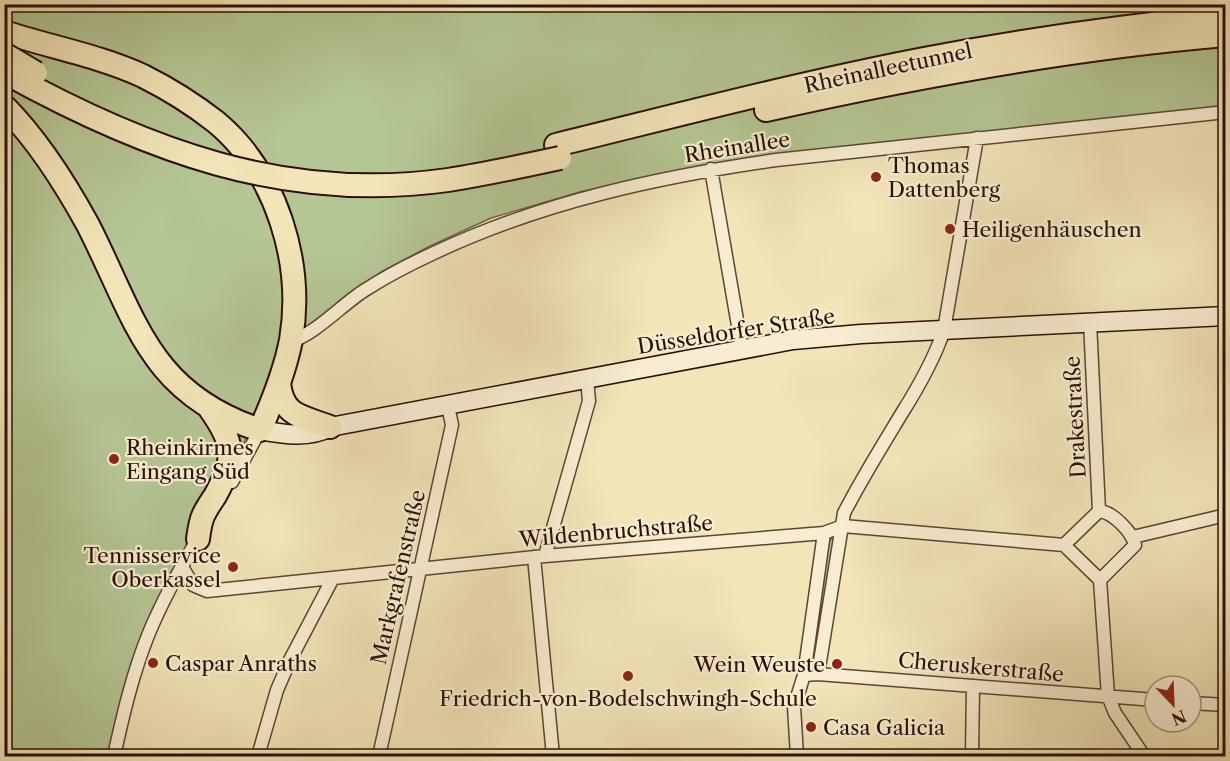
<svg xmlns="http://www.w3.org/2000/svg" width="1230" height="761" font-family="'Libre Caslon Text',serif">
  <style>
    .green { fill: #b4c694; stroke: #706a4c; stroke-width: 1.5 }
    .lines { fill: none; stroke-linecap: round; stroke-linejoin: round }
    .street-casing { stroke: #5e4431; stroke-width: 15 }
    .secondary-casing { stroke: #2c0f04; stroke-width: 21 }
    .highway-casing { stroke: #2c0f04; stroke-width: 26 }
    .street { stroke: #f7eed1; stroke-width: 12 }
    .secondary { stroke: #f7eed1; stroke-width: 18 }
    .highway { stroke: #f2e5b8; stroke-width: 22 }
    .highway-bridge-casing { stroke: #2c0f04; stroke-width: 26; stroke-linecap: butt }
    .highway-bridge { stroke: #f2e5b8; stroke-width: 22 }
    .poi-dot { fill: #8f2418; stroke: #f7eed1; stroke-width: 2 }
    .labels { text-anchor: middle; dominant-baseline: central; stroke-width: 4.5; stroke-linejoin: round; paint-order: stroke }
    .street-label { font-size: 21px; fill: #2c0f04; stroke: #f7eed1 }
    .poi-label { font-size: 21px; fill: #2c0f04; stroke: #f7eed1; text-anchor: start }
  </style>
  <rect width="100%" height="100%" fill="#f2e5b8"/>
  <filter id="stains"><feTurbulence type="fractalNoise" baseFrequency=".00333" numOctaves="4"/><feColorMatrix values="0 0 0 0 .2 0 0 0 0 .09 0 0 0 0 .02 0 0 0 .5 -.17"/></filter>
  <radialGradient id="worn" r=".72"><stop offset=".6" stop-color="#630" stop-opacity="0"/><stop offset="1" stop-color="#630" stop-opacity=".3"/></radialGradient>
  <!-- green -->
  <path class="green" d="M4,5h1221v103l-383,39 -134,20 -125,24 -92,27 -61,28 -49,26 -98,74 -29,76 -35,71 -58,100 -50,163h-106z
    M834,537l-14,103 -6,-1 15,-98z"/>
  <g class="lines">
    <!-- street casing -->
    <g class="street-casing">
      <path id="street" d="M711,169l31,180
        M1090,322l9,189
        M291,341c22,-5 53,-38 74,-51 22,-14 45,-26 69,-37 108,-51 224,-76 342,-93l450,-48
        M232,482l28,-52
        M1099,511c14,1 33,21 36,34l-35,35 -36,-35z
        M1133,537l93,-22
        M545,556l44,-155 -2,-22
        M534,557l19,199
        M182,567l11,18 14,6 338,-35 279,-23 19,-7 221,19
        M1100,580l8,116 7,17 29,43
        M818,674l26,-161c18,-35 38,-67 58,-100 17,-27 32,-53 42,-83l33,-192
        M804,675l14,-1 337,26
        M1191,703l35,2
        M114,756c9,-41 19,-84 35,-123 14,-34 32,-66 51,-98
        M258,756l19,-66 13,-30 43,-82
        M379,756l73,-331 -4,-19
        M797,756l-3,-49 10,-32 20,-142
        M972,756l1,-70"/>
    </g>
    <!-- secondary casing -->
    <g class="secondary-casing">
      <path id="secondary" d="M260,430c22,4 49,9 70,-3l463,-87 68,-6 365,-18"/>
    </g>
    <!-- highway casing -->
    <g class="highway-casing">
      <path id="highway" d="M4,32c46,15 96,24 139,44 26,13 50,28 73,46 61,51 88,141 75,218 -6,31 -18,61 -31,90 -112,-37 -124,-111 -172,-205 -23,-42 -50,-85 -84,-119
        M766,110c152,-34 305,-62 460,-75
        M556,145c122,-30 244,-62 368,-86 100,-19 200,-33 302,-43
        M279,383c4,35 24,33 51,44
        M198,539c1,-7 2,-16 5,-23 3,-7 8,-14 12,-20 21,-38 20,-52 -5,-87"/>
    </g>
    <!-- street -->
    <use href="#street" class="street"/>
    <!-- secondary -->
    <use href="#secondary" class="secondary"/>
    <!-- highway -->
    <use href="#highway" class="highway"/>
    <!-- highway-bridge casing -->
    <g class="highway-bridge-casing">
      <path id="highway-bridge" d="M4,54l32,19
        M4,72c141,78 281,131 444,108 38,-6 75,-14 112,-22"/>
    </g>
    <!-- highway-bridge -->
    <use href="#highway-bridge" class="highway-bridge"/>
  </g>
  <!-- markers -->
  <g class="poi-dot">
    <circle cx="876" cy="177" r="6"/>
    <circle cx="950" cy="229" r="6"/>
    <circle cx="114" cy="459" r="6"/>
    <circle cx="233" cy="567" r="6"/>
    <circle cx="153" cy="663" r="6"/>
    <circle cx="837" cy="664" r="6"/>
    <circle cx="628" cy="676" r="6"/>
    <circle cx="811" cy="727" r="6"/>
  </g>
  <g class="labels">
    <!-- street labels -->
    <g class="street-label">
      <text transform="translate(888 68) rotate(-12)">Rheinalleetunnel</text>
      <text transform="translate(737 147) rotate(-9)">Rheinallee</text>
      <text transform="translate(736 331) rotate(-9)">Düsseldorfer Straße</text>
      <text transform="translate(1075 417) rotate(-93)">Drakestraße</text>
      <text transform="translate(616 531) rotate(-5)">Wildenbruchstraße</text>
      <text transform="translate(398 577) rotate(-77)">Markgrafenstraße</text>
      <text transform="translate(981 667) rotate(5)">Cheruskerstraße</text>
    </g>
    <!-- poi labels -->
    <g class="poi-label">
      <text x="888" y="165">Thomas<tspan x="888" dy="24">Dattenberg</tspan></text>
      <text x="962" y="229">Heiligenhäuschen</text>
      <text x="126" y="447">Rheinkirmes<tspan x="126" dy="24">Eingang Süd</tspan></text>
      <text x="221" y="555" text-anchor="end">Tennisservice<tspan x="221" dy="24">Oberkassel</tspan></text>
      <text x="165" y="663">Caspar Anraths</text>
      <text x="825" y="664" text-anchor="end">Wein Weuste</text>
      <text x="628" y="698" text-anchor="middle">Friedrich-von-Bodelschwingh-Schule</text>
      <text x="823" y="727">Casa Galicia</text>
    </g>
  </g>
  <!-- margin -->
  <rect width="1230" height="761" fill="none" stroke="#f2e5b8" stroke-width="24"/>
  <rect x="6" y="6" width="1218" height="749" fill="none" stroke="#2c0f04" stroke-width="3"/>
  <rect x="12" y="12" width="1206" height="737" fill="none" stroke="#2c0f04" stroke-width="1.5"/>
  <!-- north arrow -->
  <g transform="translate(1173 704) rotate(157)"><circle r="28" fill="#f7eed1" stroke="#a6957f" stroke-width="1.5"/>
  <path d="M0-4.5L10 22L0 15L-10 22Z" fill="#8f2418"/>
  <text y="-9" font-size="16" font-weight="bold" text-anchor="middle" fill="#2c0f04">N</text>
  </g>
  <rect width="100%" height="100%" filter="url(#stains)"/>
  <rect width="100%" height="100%" fill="url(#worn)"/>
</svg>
